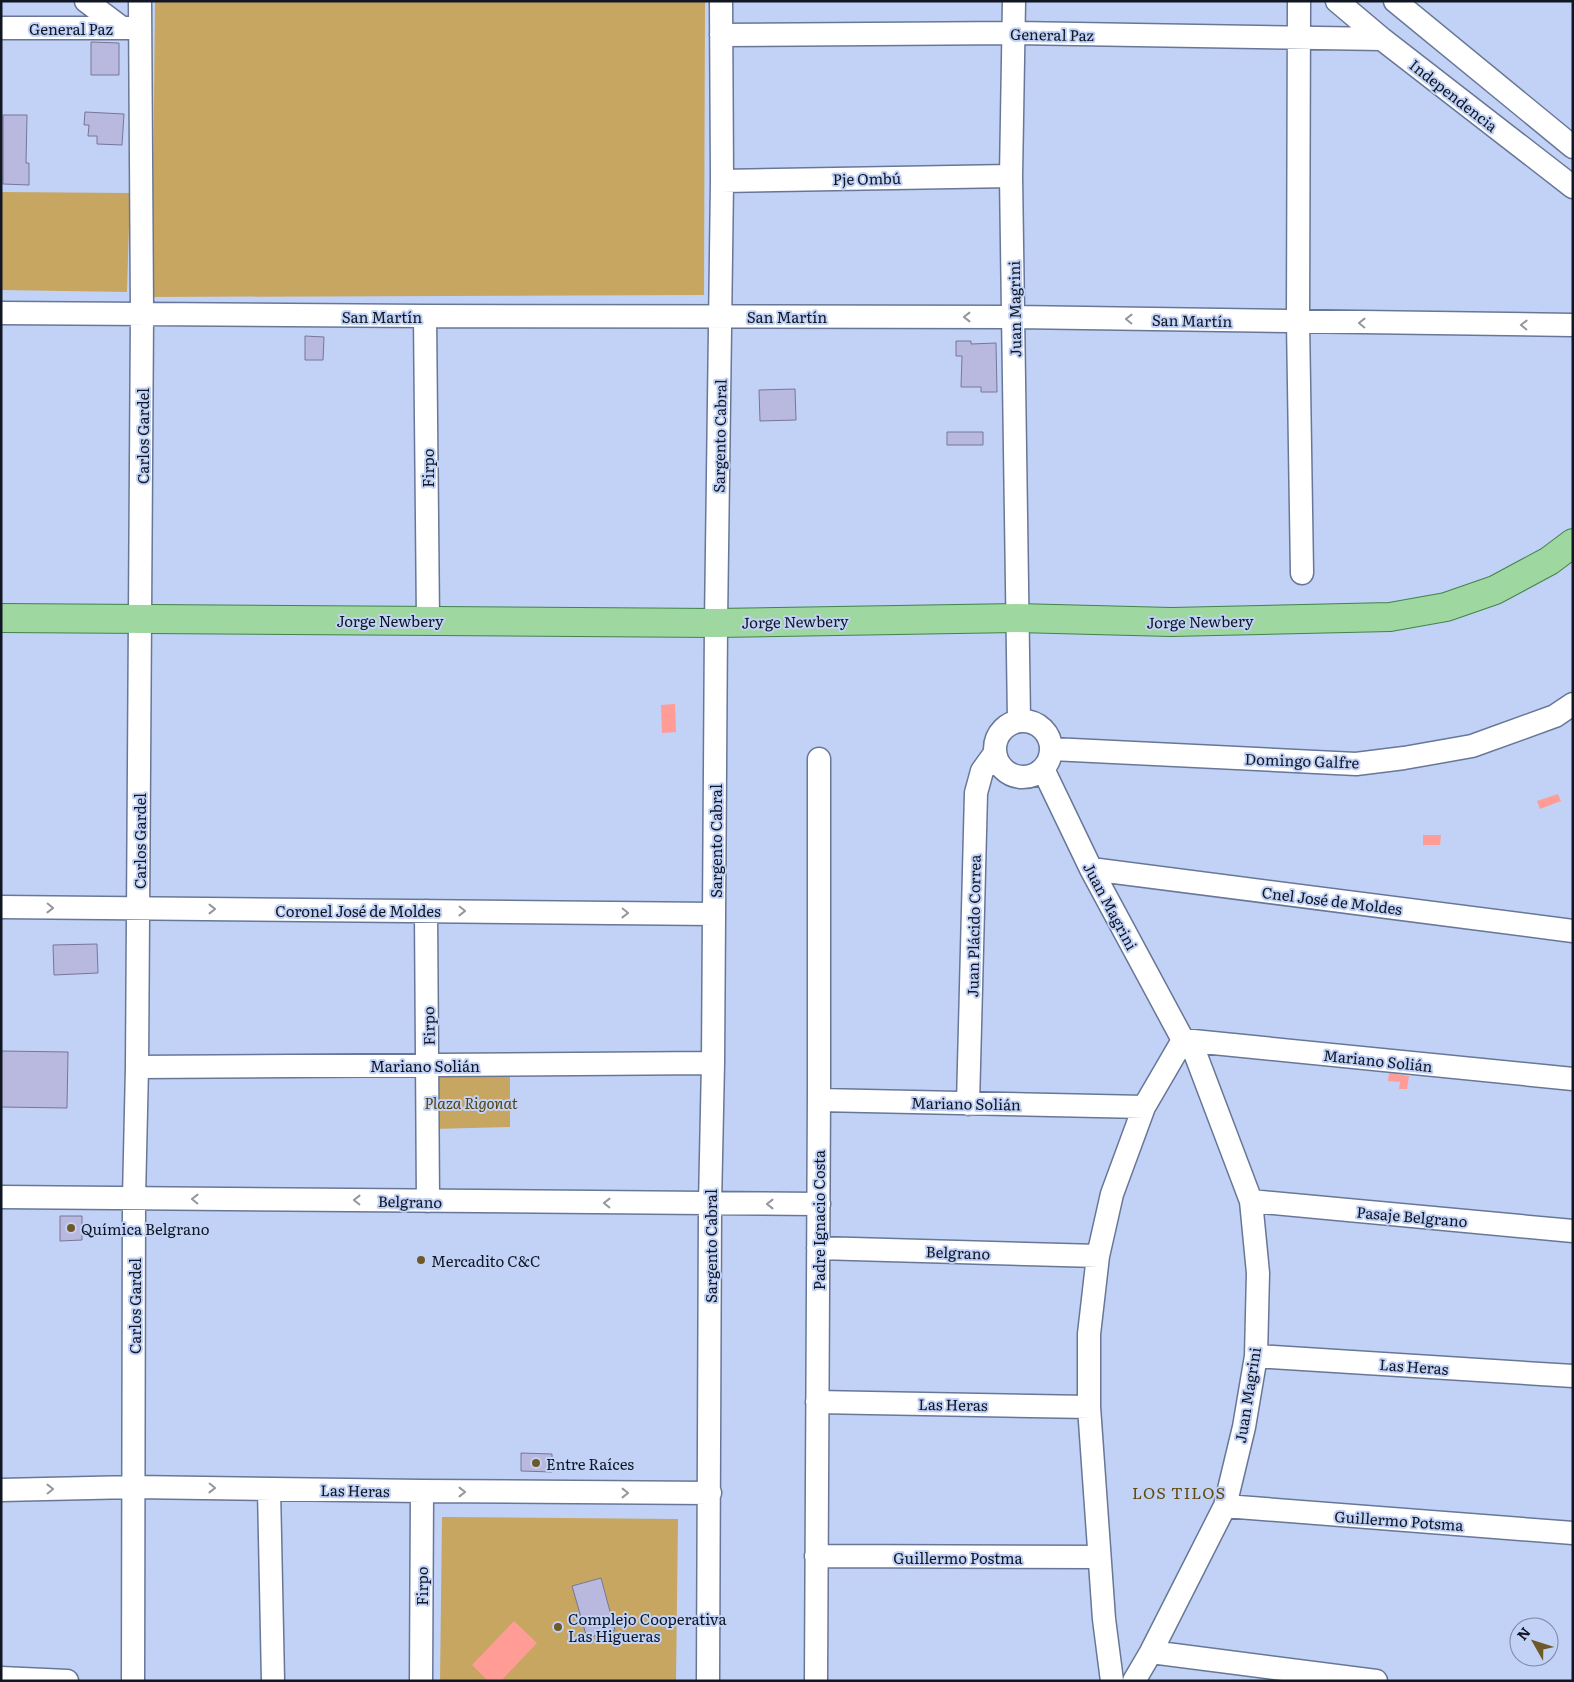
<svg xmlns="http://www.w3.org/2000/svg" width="1574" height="1682" font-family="Literata,serif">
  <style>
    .green { fill: #c7a662 }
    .water { fill: #fe9c95 }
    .building { fill: #b9b9df; stroke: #767699 }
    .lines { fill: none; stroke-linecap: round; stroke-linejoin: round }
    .minor-casing { stroke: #687797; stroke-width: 25 }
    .major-casing { stroke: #42834b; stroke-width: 30 }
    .minor { stroke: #fff; stroke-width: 22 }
    .major { stroke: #9ed7a0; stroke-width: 28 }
    .oneway { stroke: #93969c }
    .poi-dot { fill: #705929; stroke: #c1d2f6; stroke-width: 2 }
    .labels { text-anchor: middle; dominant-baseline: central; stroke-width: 4; stroke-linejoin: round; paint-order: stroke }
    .street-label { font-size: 15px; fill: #101623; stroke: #c1d2f6 }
    .park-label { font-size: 15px; font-style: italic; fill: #55400d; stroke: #c1d2f6 }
    .poi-label { font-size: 15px; fill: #101623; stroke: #c1d2f6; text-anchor: start }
    .neighbourhood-label { font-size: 16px; letter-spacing: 1px; fill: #624a0e; stroke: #c1d2f6 }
  </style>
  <rect width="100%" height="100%" fill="#c1d2f6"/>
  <!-- green -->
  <path class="green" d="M155,1h550l-1,294 -552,2z
    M1,192l129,1 -3,99 -126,-2z
    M510,1076v51l-78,2 -1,-52z
    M442,1517l236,2 -2,162h-236z"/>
  <!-- water -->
  <path class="water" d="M675,704l1,28 -14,1 -1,-28z
    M1558,794l3,7 -21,8 -3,-8z
    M1423,835h18l-1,10h-17z
    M1389,1073l20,3 -2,13h-8l1,-7 -12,-1z
    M514,1621l23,22 -36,38h-13l-16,-16z"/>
  <!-- building -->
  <path class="building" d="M91,42l28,1v32h-28z
    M85,112l39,2 -2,31 -25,-1v-8h-9l1,-11h-5z
    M3,115h24l-1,48h3v22l-26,-1z
    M305,336l19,1 -1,23h-18z
    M956,341h15v3l25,-1 1,49h-16v-5h-20l1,-31h-6z
    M795,389l1,31 -36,1 -1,-31z
    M947,432h36v13h-36z
    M97,944l1,29 -44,2 -1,-30z
    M1,1051l67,1 -1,56 -66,-1z
    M60,1216h22v24l-22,1z
    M521,1453l31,1v18l-31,-1z
    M601,1578l14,52 -28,8 -15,-52z"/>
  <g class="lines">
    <!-- minor casing -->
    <g class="minor-casing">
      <path id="minor" d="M86,1l36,27
        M1014,1l-3,175 8,545
        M1299,1l-1,321 4,251
        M1337,1l45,38 191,148
        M1395,1l178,146
        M1,28h139
        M721,35l294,-2 367,6
        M722,181l289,-5
        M1,313l424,3 589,1 559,8
        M425,316l3,305
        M995 749a28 28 0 1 1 56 0a28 28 0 1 1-56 0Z
        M1052,749l304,15 48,-6 68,-12 83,-30 18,-12
        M1043,769l48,100 92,171 12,13 56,148 7,72 -2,83 -12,71 -19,79 -74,146 -17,29
        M1091,869l482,62
        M1,907l713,7
        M426,911l2,290
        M137,1067l576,-4
        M819,1100l325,7
        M968,1104l8,-311 6,-22 13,-18
        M1,1197l818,7
        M1251,1201l322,30
        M818,1248l280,8
        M1256,1356l317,20
        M817,1402l272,5
        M269,1489l4,192
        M1,1490l133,-3 288,4 288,2
        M1225,1506l348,27
        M816,1556l283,1
        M1151,1652l225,29
        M1,1678l66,3
        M133,1681l1,-483 3,-131 5,-753 -2,-313
        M421,1681l1,-190
        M708,1681l2,-477 3,-141 3,-440 6,-442 -1,-180
        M816,1681l3,-590v-332
        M1112,1681l-8,-62 -15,-212v-73l9,-78 14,-62 32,-87 39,-67 390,39"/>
    </g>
    <!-- major casing -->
    <g class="major-casing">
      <path id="major" d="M1,618l715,5 301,-5 154,4 219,-5 56,-10 49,-17 54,-29 24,-18"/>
    </g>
    <!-- minor -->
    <use href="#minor" class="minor"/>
    <!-- major -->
    <use href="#major" class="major"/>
  </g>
  <!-- one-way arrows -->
  <defs><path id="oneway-chevron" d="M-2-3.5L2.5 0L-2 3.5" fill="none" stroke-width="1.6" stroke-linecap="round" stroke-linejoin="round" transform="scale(1.25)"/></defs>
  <g class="oneway">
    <use href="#oneway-chevron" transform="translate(967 317) rotate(-180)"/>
    <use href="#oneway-chevron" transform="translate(1129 319) rotate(-179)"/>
    <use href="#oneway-chevron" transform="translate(1362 323) rotate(-179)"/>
    <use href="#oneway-chevron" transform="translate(1524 325) rotate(-179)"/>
    <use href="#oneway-chevron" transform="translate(50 908) rotate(1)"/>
    <use href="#oneway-chevron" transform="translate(212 909)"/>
    <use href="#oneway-chevron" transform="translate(462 911) rotate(1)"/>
    <use href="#oneway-chevron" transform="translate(625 913) rotate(1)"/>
    <use href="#oneway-chevron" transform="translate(195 1199) rotate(-179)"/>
    <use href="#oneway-chevron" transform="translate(357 1200) rotate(-179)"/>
    <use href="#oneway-chevron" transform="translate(607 1203) rotate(-179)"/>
    <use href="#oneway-chevron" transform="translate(770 1204) rotate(180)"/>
    <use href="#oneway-chevron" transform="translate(212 1488) rotate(1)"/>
    <use href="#oneway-chevron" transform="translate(50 1489) rotate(-1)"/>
    <use href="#oneway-chevron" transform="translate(462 1492)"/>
    <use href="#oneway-chevron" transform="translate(625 1493)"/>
  </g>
  <!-- markers -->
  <g class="poi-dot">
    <circle cx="71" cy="1228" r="5"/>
    <circle cx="421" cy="1260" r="5"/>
    <circle cx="536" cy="1463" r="5"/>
    <circle cx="558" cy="1627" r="5"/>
  </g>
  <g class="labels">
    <!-- street labels -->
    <g class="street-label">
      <text x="71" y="28">General Paz</text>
      <text transform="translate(1052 34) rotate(1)">General Paz</text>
      <text transform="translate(1454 95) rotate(38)">Independencia</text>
      <text transform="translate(867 178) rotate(-1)">Pje Ombú</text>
      <text transform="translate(1014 309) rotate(-91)">Juan Magrini</text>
      <text x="382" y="316">San Martín</text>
      <text x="787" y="316">San Martín</text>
      <text transform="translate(1192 320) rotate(1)">San Martín</text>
      <text transform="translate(142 436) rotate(-90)">Carlos Gardel</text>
      <text transform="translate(719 436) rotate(-89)">Sargento Cabral</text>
      <text transform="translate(427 468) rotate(-90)">Firpo</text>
      <text x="390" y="620">Jorge Newbery</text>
      <text transform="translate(795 621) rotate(-1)">Jorge Newbery</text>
      <text transform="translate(1200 621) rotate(-1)">Jorge Newbery</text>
      <text transform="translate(1302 760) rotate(2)">Domingo Galfre</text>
      <text transform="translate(139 841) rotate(-90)">Carlos Gardel</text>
      <text transform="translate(715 841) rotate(-90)">Sargento Cabral</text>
      <text transform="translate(1332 900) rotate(7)">Cnel José de Moldes</text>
      <text transform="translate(1111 906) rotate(62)">Juan Magrini</text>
      <text x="358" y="910">Coronel José de Moldes</text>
      <text transform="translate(973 926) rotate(-89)">Juan Plácido Correa</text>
      <text transform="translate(428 1026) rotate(-91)">Firpo</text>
      <text transform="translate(1378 1060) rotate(6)">Mariano Solián</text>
      <text x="425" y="1065">Mariano Solián</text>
      <text transform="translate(966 1103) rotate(1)">Mariano Solián</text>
      <text transform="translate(410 1201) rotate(1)">Belgrano</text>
      <text transform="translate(1412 1216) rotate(5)">Pasaje Belgrano</text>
      <text transform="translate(818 1220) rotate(-90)">Padre Ignacio Costa</text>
      <text transform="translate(710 1246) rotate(-90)">Sargento Cabral</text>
      <text transform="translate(958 1252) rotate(2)">Belgrano</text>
      <text transform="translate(134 1306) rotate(-90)">Carlos Gardel</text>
      <text transform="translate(1414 1366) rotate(4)">Las Heras</text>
      <text transform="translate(1247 1395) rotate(-81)">Juan Magrini</text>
      <text transform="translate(953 1404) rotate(1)">Las Heras</text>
      <text transform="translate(355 1490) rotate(1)">Las Heras</text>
      <text transform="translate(1399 1520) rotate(4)">Guillermo Potsma</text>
      <text x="958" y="1557">Guillermo Postma</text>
      <text transform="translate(421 1586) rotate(-90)">Firpo</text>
    </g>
    <!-- park labels -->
    <g class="park-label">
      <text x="471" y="1102">Plaza Rigonat</text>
    </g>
    <!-- poi labels -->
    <g class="poi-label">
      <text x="81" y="1228">Química Belgrano</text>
      <text x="431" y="1260">Mercadito C&amp;C</text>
      <text x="546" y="1463">Entre Raíces</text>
      <text x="568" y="1618">Complejo Cooperativa<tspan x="568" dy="17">Las Higueras</tspan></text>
    </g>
    <!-- neighbourhood labels -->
    <g class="neighbourhood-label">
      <text x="1179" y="1492">LOS TILOS</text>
    </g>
  </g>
  <!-- border -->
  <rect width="1574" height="1682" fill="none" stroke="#101623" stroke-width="5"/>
  <!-- north arrow -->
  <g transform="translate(1534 1642) rotate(309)"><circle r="24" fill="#c1d2f6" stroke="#7a87a2"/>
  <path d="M0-4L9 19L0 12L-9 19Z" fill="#705929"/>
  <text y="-8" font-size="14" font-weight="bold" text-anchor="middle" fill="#101623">N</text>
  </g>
</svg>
